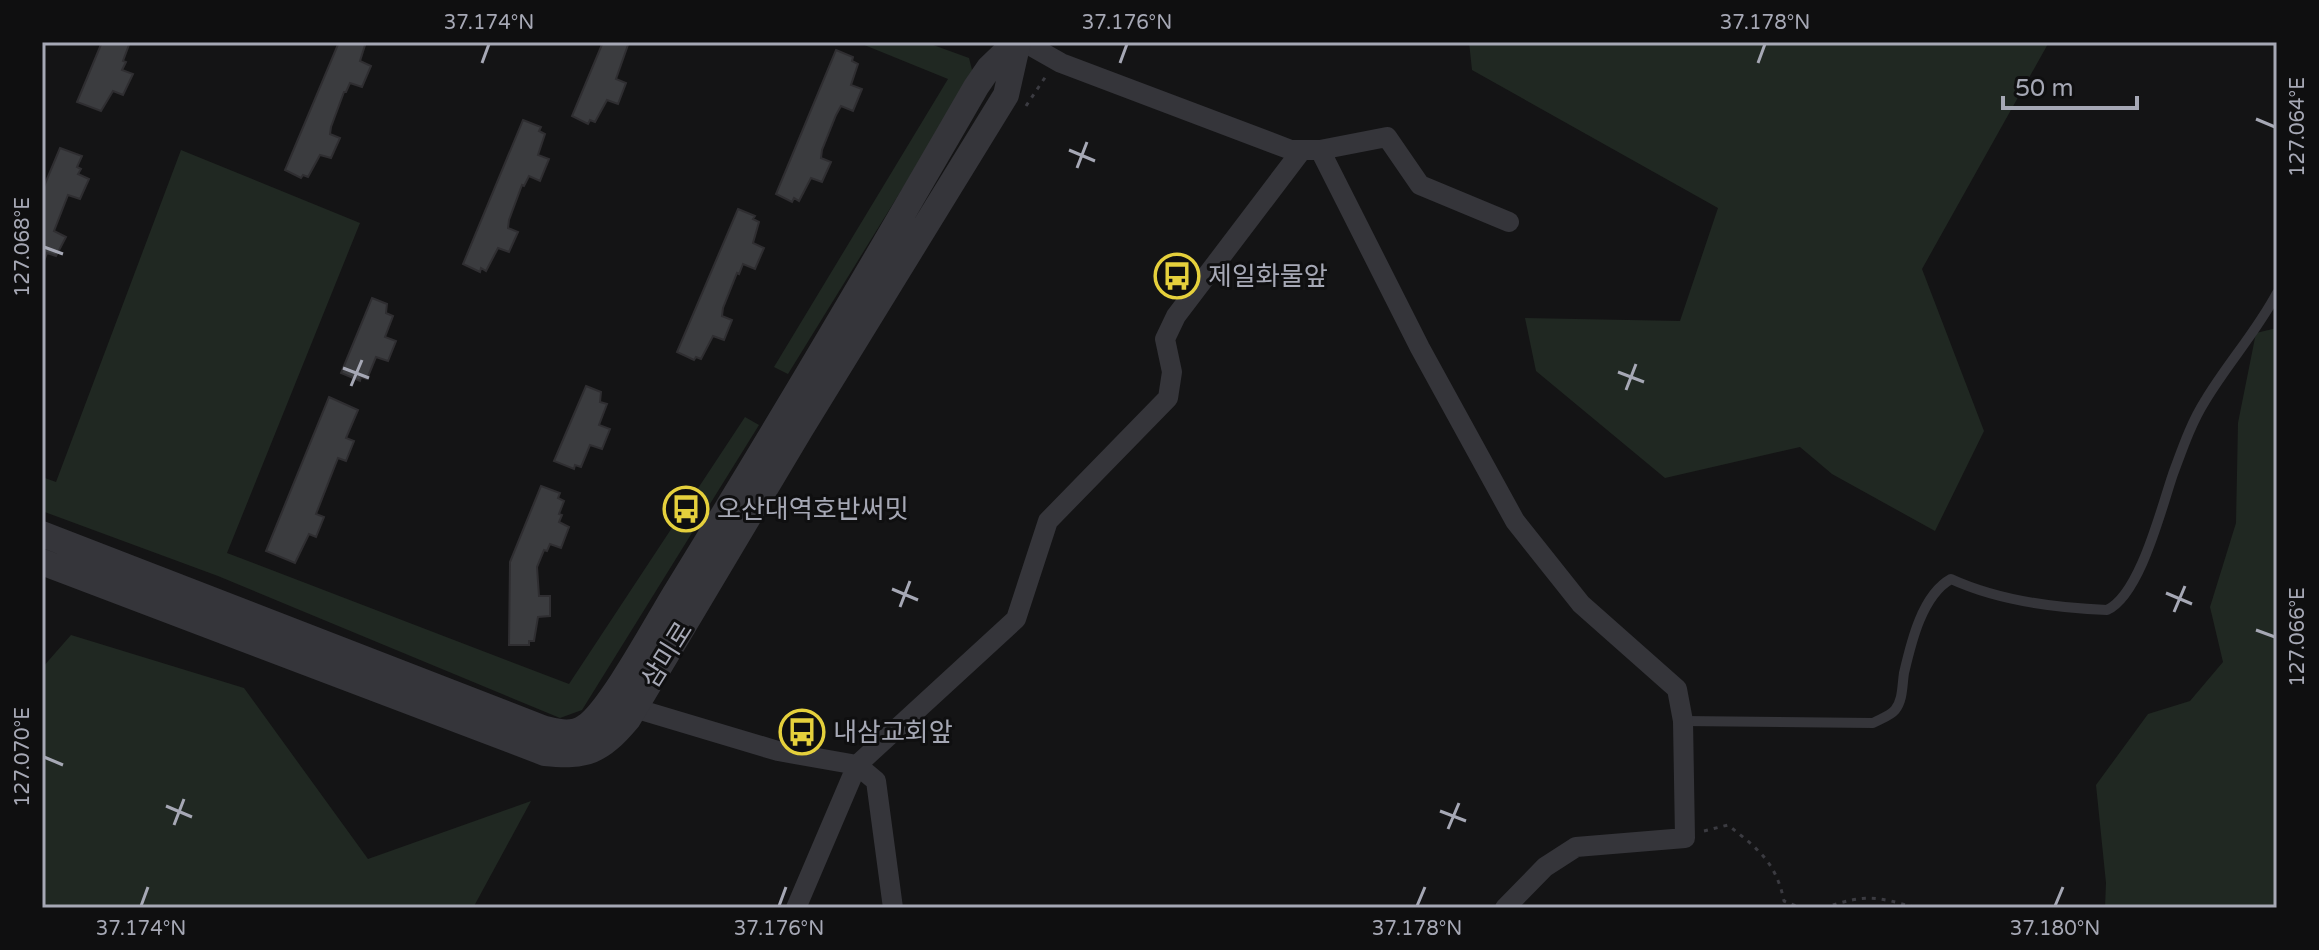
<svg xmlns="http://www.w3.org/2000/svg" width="2319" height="950" font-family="'Varela Round','Noto Sans KR',sans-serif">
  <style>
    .green { fill: #202822 }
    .building { fill: #3b3c3f; stroke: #2f2e31; stroke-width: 2 }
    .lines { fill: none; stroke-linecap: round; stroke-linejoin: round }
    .path { stroke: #3b3b41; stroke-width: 3; stroke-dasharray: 4 6; stroke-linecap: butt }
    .service { stroke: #35353a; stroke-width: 10 }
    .minor { stroke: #35353a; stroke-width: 20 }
    .tertiary { stroke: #35353a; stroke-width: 26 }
    .ticks { fill: none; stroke: #a6a8b5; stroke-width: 3 }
    .labels { text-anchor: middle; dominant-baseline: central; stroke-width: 6; stroke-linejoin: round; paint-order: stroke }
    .poi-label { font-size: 26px; fill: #a6a8b5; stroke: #0f0f10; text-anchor: start }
    .street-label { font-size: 26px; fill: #a6a8b5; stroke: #0f0f10 }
    .neatline { fill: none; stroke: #a6a8b5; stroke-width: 3 }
    .ticks-label { font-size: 20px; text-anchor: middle; fill: #a6a8b5 }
  </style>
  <rect width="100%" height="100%" fill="#141415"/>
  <!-- green -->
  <path class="green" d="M857,42h68l44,16 4,16 -185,300 -14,-7 174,-288z
    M1469,42h580l-127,227 62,162 -49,100 -103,-57 -32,-27 -135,31 -129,-107 -11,-53 155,3 38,-113 -246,-138z
    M181,150l179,73 -133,330 342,131 176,-267 14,8 -177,285 -22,8 -342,-142 -176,-65v-34l14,5z
    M2277,328v580h-172l1,-25 -10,-98 52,-71 42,-13 33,-39 -13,-55 26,-84 2,-100 18,-90z
    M71,635l173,53 124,171 163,-58 -58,107h-431v-240z"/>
  <!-- building -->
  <path class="building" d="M102,42h28l-7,19 3,1 -4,8 11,4 -10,21 -10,-4 -12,20 -24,-9z
    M339,42h27l-6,19 11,5 -9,21 -12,-4 -4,9h-2l-13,35 -1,7 10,4 -9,20 -11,-3 -12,22 -5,-2 -2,3 -16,-8z
    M603,42h26l-13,37 10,4 -8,21 -11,-4 -12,22 -5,-2 -2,4 -16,-8z
    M836,50l17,7 -1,4 6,3 -7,21 11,4 -9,22 -12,-5 -5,9 -14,35 -1,8 10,4 -9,20 -11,-4 -12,23 -5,-3 -2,4 -16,-8z
    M523,120l18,7 -2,4 6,3 -7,21 11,4 -9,22 -11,-5 -5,10 -2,-1 -13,35 -1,8 10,4 -9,20 -11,-4 -12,23 -5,-3 -1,4 -17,-8z
    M60,148l22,8 -5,11 4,2 -3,5 11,5 -9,20 -12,-4 -14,36 12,6 -10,19 -9,-3 -3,8 -2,-70z
    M738,209l17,7 -2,3 6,3 -6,21 11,5 -9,21 -12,-5 -4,10 -2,-1 -14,35 -1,8 10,4 -8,20 -11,-4 -12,23 -5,-2 -2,3 -17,-8z
    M372,298l15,6 -1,9 7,3 -8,21 11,4 -8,20 -12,-4 -9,22 -6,-2 -1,4 -19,-8z
    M586,386l15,6 -1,10 7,2 -8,21 11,4 -8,20 -12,-4 -9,22 -6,-2 -1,4 -20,-8z
    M329,397l29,13 -12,28 8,3 -8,20 -8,-3 -22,56 8,3 -8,20 -7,-3 -14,29 -29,-12z
    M541,486l19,7 -2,5 6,3 -5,13 3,1 -3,7 10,5 -8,21 -11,-4 -3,7 -3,-1 -7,17 2,29h11v20l-12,1 -4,24h-5v4h-20l1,-83z"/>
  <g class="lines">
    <!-- path -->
    <path class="path" d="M1026,106l20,-30
      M1704,831l24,-6c30,24 48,37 56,76l17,7
      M1823,908c43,-14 52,-12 94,0"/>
    <!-- service -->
    <path class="service" d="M1683,721l190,2c7,-4 17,-7 22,-13 8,-10 7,-24 9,-37 7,-30 18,-78 47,-94 48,22 103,29 156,31 33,-15 54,-101 66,-136 9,-24 18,-51 32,-73 22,-37 52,-70 72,-108"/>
    <!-- minor -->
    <path class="minor" d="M1024,42l37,21 230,87h29l67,-13 33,48 89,37
      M1320,150l100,198 95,173 66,83 96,85 6,32 2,117 -109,9 -31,20 -40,41
      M634,708l144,43 79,14 19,16 17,127
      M796,908l61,-143 159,-146 32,-98 120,-123 4,-26 -7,-33 11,-23 126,-166"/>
    <!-- tertiary -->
    <path class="tertiary" d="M42,534l503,195c13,3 27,7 40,-2 25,-16 73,-106 91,-135 103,-167 202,-335 300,-505l13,-19 27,-26
      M42,562l503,191c42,4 55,-1 83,-34l172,-289 206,-335 12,-53"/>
  </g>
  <!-- ticks -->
  <path class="ticks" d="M482,63l7,-19M1120,63l7,-19M1758,63l7,-19M2256,119l19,8M1069,150l26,11M1077,168l10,-26M44,247l19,7M343,368l26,10M1618,372l26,10M351,386l11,-26M1626,390l10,-26M892,589l26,11M2166,593l26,11M900,607l10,-26M2174,612l11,-26M2256,630l19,7M44,757l19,8M166,806l26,11M1440,811l26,10M174,825l10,-26M1448,829l11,-26M141,906l7,-19M779,906l7,-19M1417,906l8,-19M2055,906l8,-19"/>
  <!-- icons -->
  <defs>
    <g id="bus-ring" transform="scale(2.3)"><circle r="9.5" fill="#0f0f10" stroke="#e5d03c" stroke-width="1.5"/><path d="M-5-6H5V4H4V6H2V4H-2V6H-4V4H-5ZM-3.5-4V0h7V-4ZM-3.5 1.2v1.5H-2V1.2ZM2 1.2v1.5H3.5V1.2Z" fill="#e5d03c"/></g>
  </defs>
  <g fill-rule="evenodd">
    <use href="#bus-ring" x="1177" y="276"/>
    <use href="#bus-ring" x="686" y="509"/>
    <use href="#bus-ring" x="802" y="732"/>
  </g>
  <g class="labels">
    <!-- poi labels -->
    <g class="poi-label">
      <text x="1208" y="276">제일화물앞</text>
      <text x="717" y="509">오산대역호반써밋</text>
      <text x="833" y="732">내삼교회앞</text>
    </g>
    <!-- street labels -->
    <g class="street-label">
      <text transform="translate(667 655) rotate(-58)">삼미로</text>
    </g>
  </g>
  <!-- border -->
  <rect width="2319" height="950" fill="none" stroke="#0f0f10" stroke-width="88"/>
  <!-- scale -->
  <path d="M2003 96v12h134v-12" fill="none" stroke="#a6a8b5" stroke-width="4"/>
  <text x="2015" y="96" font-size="24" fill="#a6a8b5" stroke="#0f0f10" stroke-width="6" paint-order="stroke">50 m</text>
  <rect x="44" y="44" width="2231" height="862" class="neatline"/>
  <g class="ticks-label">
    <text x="489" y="29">37.174°N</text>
    <text x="1127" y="29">37.176°N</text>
    <text x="1765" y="29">37.178°N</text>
    <text transform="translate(2297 127) rotate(-90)" y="7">127.064°E</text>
    <text transform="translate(22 247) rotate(-90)" y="7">127.068°E</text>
    <text transform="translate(2297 637) rotate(-90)" y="7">127.066°E</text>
    <text transform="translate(22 757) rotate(-90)" y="7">127.070°E</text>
    <text x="141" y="935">37.174°N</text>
    <text x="779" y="935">37.176°N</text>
    <text x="1417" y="935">37.178°N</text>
    <text x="2055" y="935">37.180°N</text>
  </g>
</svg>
